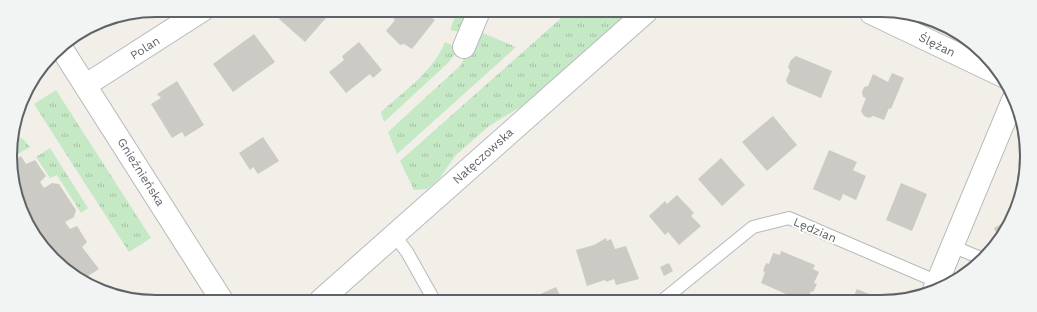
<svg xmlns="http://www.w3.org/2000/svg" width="1037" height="312" font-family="'Work Sans',sans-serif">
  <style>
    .grass { fill: url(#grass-tufts) }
    .building { fill: #cccac5 }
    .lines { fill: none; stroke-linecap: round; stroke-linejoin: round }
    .lane-casing { stroke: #b5b8bc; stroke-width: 14 }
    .street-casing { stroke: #b5b8bc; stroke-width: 24 }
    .secondary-casing { stroke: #b6babf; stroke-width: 24 }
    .lane { stroke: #fff; stroke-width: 12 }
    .street { stroke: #fff; stroke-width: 22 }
    .secondary { stroke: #fff; stroke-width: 22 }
    .labels { text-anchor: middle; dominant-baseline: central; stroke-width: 4; stroke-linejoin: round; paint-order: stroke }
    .street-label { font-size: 12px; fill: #5f6368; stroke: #fff }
    .rim { fill: none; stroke: #5f6368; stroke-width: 2 }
  </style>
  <defs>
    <pattern id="grass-tufts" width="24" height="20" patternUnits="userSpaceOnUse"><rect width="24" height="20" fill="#c5e8c5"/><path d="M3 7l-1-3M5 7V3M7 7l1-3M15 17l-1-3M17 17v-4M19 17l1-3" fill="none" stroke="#a3c0a4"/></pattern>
  </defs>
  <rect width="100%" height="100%" fill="#f1efe8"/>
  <!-- grass -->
  <path class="grass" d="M457,11h16l-9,22 -14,-3z
    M568,12h62l-108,94 -33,20 -34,30 -16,23 -12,10 -13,1 -14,-29z
    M476,30l40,17 -119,107 -9,-22 73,-67z
    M445,42l8,4 4,5 -9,12 -64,59 -3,-10c23,-21 52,-40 64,-70z
    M56,90l95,148 -22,14 -95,-148z
    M12,135l11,4 7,8 -17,10z
    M50,148l38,60 -7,5 -24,-38 -7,3 -14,-21z"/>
  <!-- building -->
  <path class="building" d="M286,10l25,1h21l-27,31 -26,-23z
    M398,11h24l13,9 -23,29 -8,-5 -4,1 -14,-14 9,-11 -2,-2z
    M118,18l-14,6 2,4 -5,-7z
    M254,34l21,28 -42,30 -20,-28z
    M359,42l23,28 -9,8 -3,-4 -24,19 -17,-21 15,-12 -2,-4z
    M796,56l36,15 -11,27 -33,-14 -2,-4 4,-9 -2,-4 3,-7z
    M892,73l12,5 -13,31 -2,-1 -5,12 -11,-4 -4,2 -5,-2 -3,-5 5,-13 -3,-1 -1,-5 2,-5 4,-1 5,-12 15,8z
    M177,81l27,44 -19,12 -3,-5 -10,6 -21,-34 10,-6 -4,-4z
    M773,116l24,29 -30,26 -25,-29z
    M263,137l16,24 -21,13 -5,-7 -3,3 -11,-17z
    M829,150l28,12 -4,8 13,6 -10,24 -13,-6 -3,7 -27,-12z
    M21,156l5,8 9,-4 11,16 -6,6 4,6 8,-5 7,1 17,26 -2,7 -9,5 5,7 7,-3 10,16 -5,5 17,22 -14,9 -1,-2 -5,3 -4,-1 -35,-33 -25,-51 -2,-33z
    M721,158l24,27 -23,21 -24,-27z
    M901,183l26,11 -15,37 -26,-11z
    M677,195l17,18 -3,3 10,10 -22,19 -11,-13 -3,3 -16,-19 16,-15 2,3z
    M1011,219l-3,10 -9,10 -5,-11z
    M606,238l1,3 4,-2 4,10 11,-3 13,33 -23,6 -2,-6 -8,3 -1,-2 -18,6 -11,-36 18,-5z
    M781,251l34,14 -2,4 6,3 -5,11 3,1 -4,8 -2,-1 -4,10h-5l-41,-18 4,-11 -2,-1 3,-8 3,1 4,-11 7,2z
    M669,263l4,8 -9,5 -4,-9z
    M556,287l6,13h-35z
    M857,289l29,12h-39l6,-3z"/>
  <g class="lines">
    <!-- lane casing -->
    <g class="lane-casing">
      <path id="lane" d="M967,59l7,-13
        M394,235l13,17 27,48
        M952,246l31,13
        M663,300l90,-73 36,-9 149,64"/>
    </g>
    <!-- street casing -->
    <g class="street-casing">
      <path id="street" d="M871,13l132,63
        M60,46l161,253
        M464,47l15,-36
        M86,85l117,-75
        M934,290l79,-190"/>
    </g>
    <!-- secondary casing -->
    <g class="secondary-casing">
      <path id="secondary" d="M321,300l325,-288"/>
    </g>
    <!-- lane -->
    <use href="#lane" class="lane"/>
    <!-- street -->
    <use href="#street" class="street"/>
    <!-- secondary -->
    <use href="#secondary" class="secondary"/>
  </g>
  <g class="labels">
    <!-- street labels -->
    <g class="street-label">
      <text transform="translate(937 45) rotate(26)">Ślężan</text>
      <text transform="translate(145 48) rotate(-32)">Polan</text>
      <text transform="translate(483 156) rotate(-42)">Nałęczowska</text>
      <text transform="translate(141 172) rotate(58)">Gnieźnieńska</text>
      <text transform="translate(815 230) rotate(23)">Lędzian</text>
    </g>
  </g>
  <!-- crop -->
  <path d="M0 0H1037V312H0ZM156 17H881A139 139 0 0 1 1020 156V156A139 139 0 0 1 881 295H156A139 139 0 0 1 17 156V156A139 139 0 0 1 156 17Z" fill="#f2f3f3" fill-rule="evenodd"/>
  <path class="rim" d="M156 17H881A139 139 0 0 1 1020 156V156A139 139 0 0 1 881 295H156A139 139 0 0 1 17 156V156A139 139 0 0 1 156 17Z"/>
</svg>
